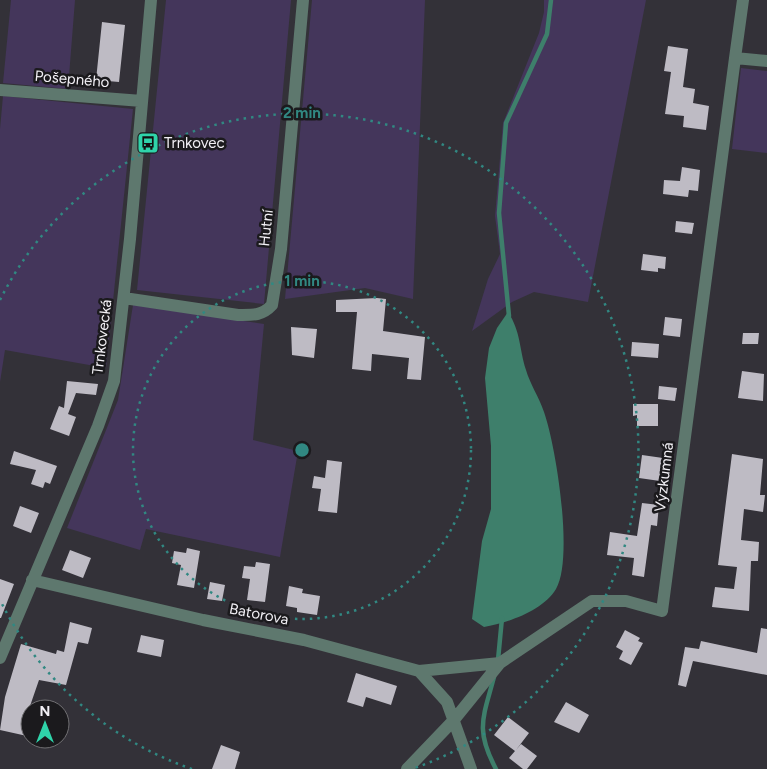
<svg xmlns="http://www.w3.org/2000/svg" width="767" height="769" font-family="Figtree,sans-serif">
  <style>
    .green { fill: #44365b }
    .water { fill: #3e7f6b }
    .lines { fill: none; stroke-linecap: round; stroke-linejoin: round }
    .stream { stroke: #3e7f6b; stroke-width: 4.5 }
    .building { fill: #bebbc4 }
    .minor { stroke: #5e786e; stroke-width: 12 }
    .ring { fill: none; stroke: #318882; stroke-width: 2.5; stroke-dasharray: 2.5 5 }
    .labels { text-anchor: middle; dominant-baseline: central; stroke-width: 5; stroke-linejoin: round; paint-order: stroke }
    .street-label { font-size: 15px; fill: #f2f0f5; stroke: #1b1a1d }
    .poi-label { font-size: 15px; fill: #f2f0f5; stroke: #1b1a1d; text-anchor: start }
    .centre { fill: #318882; stroke: #1b1a1d; stroke-width: 2.5 }
    .ring-label { font-size: 15px; text-anchor: middle; font-weight: bold; fill: #318882; stroke: #1b1a1d; stroke-width: 5; stroke-linejoin: round; paint-order: stroke }
  </style>
  <rect width="100%" height="100%" fill="#333138"/>
  <!-- green -->
  <path class="green" d="M11,0h64l-7,89 -65,-6z
    M166,0h125l-27,304 -127,-14z
    M312,0h113l-12,299 -48,-11 -80,11z
    M544,0h102l-58,302 -54,-10 -22,10 -40,29 16,-52 12,-25 -5,-38 8,-93 36,-90 5,-21z
    M741,68l26,3v82l-35,-4z
    M3,96l130,13 -27,259 -101,-18 -5,32v-253z
    M133,305l131,19 -11,116 45,11 -18,106 -134,-28 -6,21 -73,-22 51,-128z"/>
  <!-- water -->
  <path class="water" d="M508,312c13,20 11,36 18,58 4,14 13,27 18,42 12,34 30,146 12,177 -13,22 -49,34 -72,38l-12,-8 10,-78 9,-32v-63l-6,-68 4,-30 8,-20z"/>
  <g class="lines">
    <!-- stream -->
    <path class="stream" d="M509,316l-10,-103 7,-90 41,-89 4,-34
      M498,660l4,-42
      M494,677c-11,41 -19,53 2,92"/>
  </g>
  <!-- building -->
  <path class="building" d="M102,22l23,3 -6,57 -23,-2z
    M668,46l20,3 -5,38 12,2 -2,14 16,3 -3,24 -23,-3 1,-11 -19,-2 6,-42 -7,-1z
    M682,167l18,3 -2,21 -9,-1 -1,7 -25,-3 1,-14 16,1z
    M676,221l18,2 -2,11 -17,-2z
    M643,254l23,3 -1,12 -7,-1v4l-17,-2z
    M377,298l9,1 -3,32 42,6 -4,43 -14,-1 2,-21 -37,-4 -1,17 -19,-2 5,-57h-21v-12z
    M665,317l17,2 -2,18 -17,-2z
    M291,327l26,2 -3,29 -22,-3z
    M743,333h16l-1,11h-16z
    M632,342l27,2 -1,14 -27,-2z
    M742,371l22,3 -1,27 -25,-3z
    M67,381l31,3 -2,11 -20,-2 -8,21 8,3 -7,19 -19,-7 9,-23 5,2z
    M659,386l18,2 -2,13 -17,-2z
    M633,404h25v22h-21v-11l-4,1z
    M14,451l43,15 -7,18 -5,-2 -2,6 -12,-4 5,-14 -26,-6z
    M732,454l31,5 -3,36h5l-2,17 -19,-3 -3,31 18,2 -1,19h-7l-2,50 -37,-4 3,-20 19,2 3,-22 -19,-2z
    M642,455l21,3 -3,23 -21,-3z
    M327,460l15,2 -5,51 -19,-2 3,-22 -9,-1 2,-12 11,2z
    M642,503l17,2 -2,21 -6,-1 -7,52 -12,-2 2,-17 -27,-3 3,-23 27,4z
    M20,506l19,7 -8,20 -18,-7z
    M187,548l13,3 -6,37 -17,-3 4,-20 -9,-2 2,-12 12,2z
    M70,550l21,8 -8,20 -21,-8z
    M256,562l14,2 -5,38 -18,-2 3,-21 -8,-1 2,-12 11,1z
    M0,579l14,5 -13,34h-1z
    M210,582l15,3 -3,16 -15,-2z
    M289,586l14,3 -1,4 18,3 -3,19 -20,-3v-4l-11,-2z
    M70,622l22,6 -4,16 -10,-2 -12,43 -27,-5 -9,26 -3,30 -27,-6 5,-33 16,-53 35,10 1,-4 7,2z
    M761,628l6,1v46l-74,-14 -7,26 -8,-2 7,-38 14,2 2,-8 56,12z
    M625,630l15,8 -2,3 5,2 -12,22 -12,-6 4,-8 -7,-4z
    M141,635l23,5 -3,17 -24,-5z
    M356,673l41,13 -6,19 -25,-8 -3,10 -16,-5z
    M566,702l23,13 -10,18 -25,-11z
    M508,717l21,16 -13,17 5,-6 16,12 -10,13h-4l-14,-11 6,-7 -21,-16z
    M221,745l19,7 -5,17h-23z"/>
  <g class="lines">
    <!-- minor -->
    <path class="minor" d="M735,58l8,-58
      M0,90l142,11
      M124,298l114,17c14,0 24,1 34,-10l9,-56 22,-249
      M32,580l171,40 101,20 115,31 28,31 24,67
      M0,658l98,-232 16,-45 16,-142 21,-239
      M419,671l81,-8
      M407,769l46,-48 47,-58 92,-62h34l36,10 73,-553 32,3"/>
  </g>
  <!-- distance rings -->
  <g class="ring">
    <circle cx="302" cy="450" r="169"/>
    <path d="M192 769A337 337 0 0 1 0 600M0 300A337 337 0 1 1 412 769"/>
  </g>
  <!-- icons -->
  <defs>
    <g id="bus-square" transform="scale(1.125)"><rect x="-9" y="-9" width="18" height="18" rx="4" fill="#2fd4aa" stroke="#1b1a1d"/><path d="M-5-6H5V4H4V6H2V4H-2V6H-4V4H-5ZM-3.5-4V0h7V-4ZM-3.5 1.2v1.5H-2V1.2ZM2 1.2v1.5H3.5V1.2Z" fill="#111"/></g>
  </defs>
  <g fill-rule="evenodd">
    <use href="#bus-square" x="148" y="143"/>
  </g>
  <g class="labels">
    <!-- street labels -->
    <g class="street-label">
      <text transform="translate(72 79) rotate(5)">Pošepného</text>
      <text transform="translate(266 228) rotate(-84)">Hutní</text>
      <text transform="translate(102 337) rotate(-83)">Trnkovecká</text>
      <text transform="translate(664 477) rotate(-83)">Výzkumná</text>
      <text transform="translate(259 614) rotate(11)">Batorova</text>
    </g>
    <!-- poi labels -->
    <g class="poi-label">
      <text x="164" y="143">Trnkovec</text>
    </g>
  </g>
  <circle cx="302" cy="450" r="8" class="centre"/>
  <g class="ring-label">
    <text x="302" y="118">2 min</text>
    <text x="302" y="286">1 min</text>
  </g>
  <!-- north arrow -->
  <g transform="translate(45 724)"><circle r="24" fill="#1b1a1d" stroke="#717073"/>
  <path d="M0-4L9 19L0 12L-9 19Z" fill="#2fd4aa"/>
  <text y="-8" font-size="14" font-weight="bold" text-anchor="middle" fill="#f2f0f5">N</text>
  </g>
</svg>
